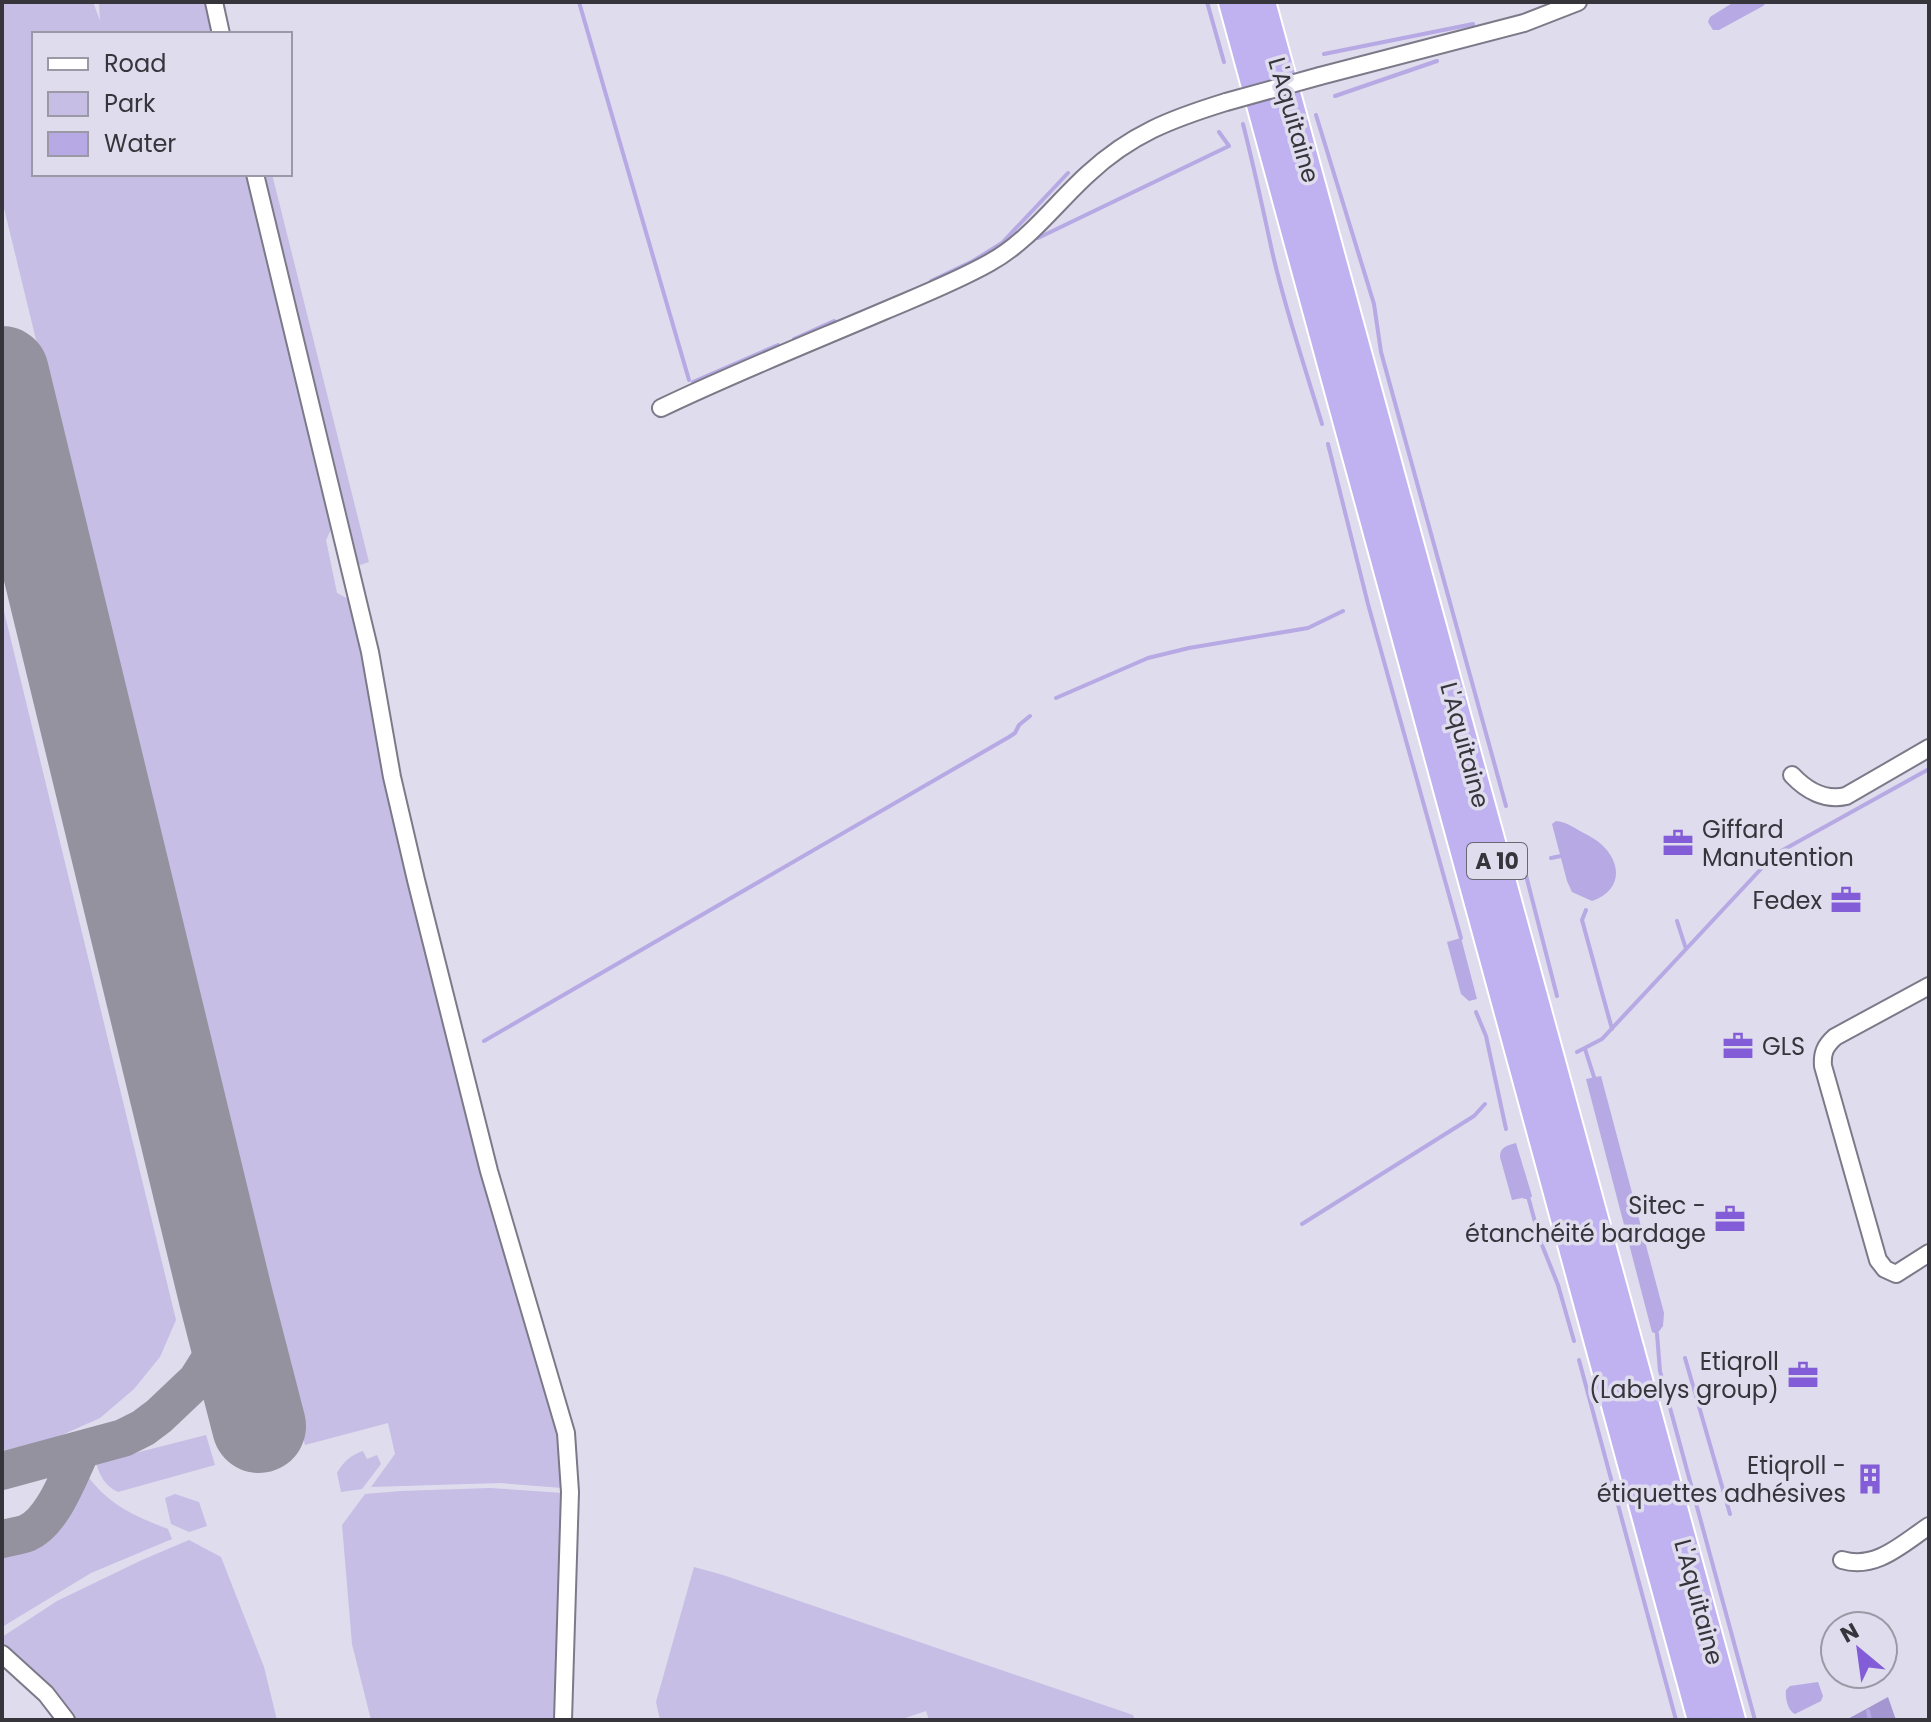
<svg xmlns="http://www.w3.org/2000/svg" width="1931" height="1722" font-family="Poppins,sans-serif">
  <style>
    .green { fill: #c6bee5 }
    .forest { fill: #a497d1 }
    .water { fill: #b6a9e4 }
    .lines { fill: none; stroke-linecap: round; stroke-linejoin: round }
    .stream { stroke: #b6a9e4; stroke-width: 4 }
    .taxiway { stroke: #94929e; stroke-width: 38 }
    .runway { stroke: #94929e; stroke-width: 94 }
    .minor-casing { stroke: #7c7988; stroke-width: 20 }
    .motorway-casing { stroke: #fff; stroke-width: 32 }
    .minor { stroke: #fff; stroke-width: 16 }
    .motorway { stroke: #c0b2f1; stroke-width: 28 }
    .minor-bridge-casing { stroke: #7c7988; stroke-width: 20; stroke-linecap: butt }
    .minor-bridge { stroke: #fff; stroke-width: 16 }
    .labels { text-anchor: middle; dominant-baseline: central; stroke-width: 7; stroke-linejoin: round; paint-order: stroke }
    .shield { fill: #dfdced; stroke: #696771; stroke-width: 2 }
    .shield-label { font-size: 22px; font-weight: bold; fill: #37353c }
    .street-label { font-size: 24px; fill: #37353c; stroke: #dfdced }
    .poi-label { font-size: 24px; fill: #37353c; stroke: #dfdced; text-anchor: end }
  </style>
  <rect width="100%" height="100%" fill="#dfdced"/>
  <!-- green -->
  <path class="green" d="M2,2h91l7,19 -1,-19h110l8,32h-183v140h217l84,347 -9,19 11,53 17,9 93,420 42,179 65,214 8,43v30l-62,-5 -129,4 24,-33 -7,-31 -83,22 -303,-1245z
    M259,174h13l97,388 -9,3 -7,-3z
    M2,603l174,717 -16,37 -26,32 -34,29 -45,20 -53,13z
    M206,1435l9,30 -97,27c-13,-6 -18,-16 -22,-29z
    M363,1451l4,8 10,-4 4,9 -19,25 -21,3 -4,-19c7,-12 14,-18 26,-22z
    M86,1474c23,31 46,41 82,55l4,10 -81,34 -89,54v-73l33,-9 42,-69z
    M490,1488l73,5 -8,227h-184l-19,-76 -10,-119 23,-31 36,-3z
    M175,1494l24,8 8,24 -18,6 -18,-8 -6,-26z
    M189,1540l32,17 43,110 13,53h-213l-62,-71v-12l55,-36 85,-41z
    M694,1567l29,8 410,140 2,5h-206l-3,-9 -27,9h-239l-4,-18z"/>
  <!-- forest -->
  <path class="forest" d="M1888,1697l8,23h-50z"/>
  <!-- water -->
  <path class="water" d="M1734,2h33l-4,4 -44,24h-6l-5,-8 2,-5z
    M1556,821c9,1 16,5 24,10 7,4 16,8 22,14 21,20 19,46 -10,56l-20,-9 -5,-11 -15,-57z
    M1461,938l16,61 -8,2 -8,-7 -14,-52z
    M1601,1076l63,237 -1,13 -6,8 -5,-2 -66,-253z
    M1516,1143l16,53 -3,4 -7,-2 -10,2 -12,-43c0,-10 6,-11 16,-14z
    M1818,1682l5,14 -2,5 -26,13c-7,-3 -10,-16 -9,-24l4,-4z"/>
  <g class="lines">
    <!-- stream -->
    <path class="stream" d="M579,2l110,378
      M1207,2l17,60
      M1324,54l149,-30
      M1335,96l102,-35
      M1316,115l58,189 7,48 125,454
      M1243,124c11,43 20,85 29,127 13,58 33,116 50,173
      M1038,238l191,-92 -10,-14
      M931,281l42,-20 29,-18 66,-70
      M794,339l40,-18
      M693,382l85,-37
      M1328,444l40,160 93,334
      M1056,698l92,-40 41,-10 119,-20 35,-17
      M1520,852l37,144
      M1551,858l10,-2
      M1586,910l-4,10 30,109
      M1677,921l9,28
      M1476,1012l10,24 20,93
      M484,1041l525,-304 6,-4 4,-8 11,-9
      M1585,1049l9,28
      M1577,1052l25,-13 172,-184 155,-86
      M1529,1200l11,40 18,45 16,56
      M1302,1224l172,-108 11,-12
      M1657,1334l3,37 95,349
      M1685,1358l45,156
      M1579,1360l97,360
      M1868,1711l2,9"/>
    <!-- taxiway -->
    <path class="taxiway" d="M2,1471l121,-33 20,-10 16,-12 38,-36 12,-19 9,-17 8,-46
      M2,1539c8,-2 17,-3 25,-6 26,-11 42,-58 54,-82"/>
    <!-- runway -->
    <path class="runway" d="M2,373l224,925 33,128"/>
    <!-- minor casing -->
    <g class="minor-casing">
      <path id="minor" d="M214,2l7,32
        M1320,76l204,-53 54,-21
        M255,174l115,478 22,125 24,103 73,291 77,262 4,59 -7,228
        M661,408c73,-35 148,-65 223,-97 35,-15 71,-29 105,-48 39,-21 66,-59 99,-89 43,-40 83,-55 138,-72
        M1792,775c14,15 33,26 54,21l83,-48
        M1929,986l-94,51c-10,9 -13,16 -12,29l55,194 7,9 11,5 33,-21
        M1842,1560c34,10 60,-16 87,-34
        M2,1654l44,40 20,26"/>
    </g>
    <!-- motorway casing -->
    <g class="motorway-casing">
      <path id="motorway" d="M1233,2l469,1718
        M1261,2l470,1718"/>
    </g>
    <!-- minor -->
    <use href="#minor" class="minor"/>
    <!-- motorway -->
    <use href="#motorway" class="motorway"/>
    <!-- minor-bridge casing -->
    <g class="minor-bridge-casing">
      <path id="minor-bridge" d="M1226,102l94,-26"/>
    </g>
    <!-- minor-bridge -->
    <use href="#minor-bridge" class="minor-bridge"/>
  </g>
  <!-- icons -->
  <defs>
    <g id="office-bare" transform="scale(2.4)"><path d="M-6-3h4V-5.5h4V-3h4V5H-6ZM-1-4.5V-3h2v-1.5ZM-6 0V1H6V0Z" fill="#835dd7" stroke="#dfdced" stroke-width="2.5" paint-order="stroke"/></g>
    <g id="building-bare" transform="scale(2.4)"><path d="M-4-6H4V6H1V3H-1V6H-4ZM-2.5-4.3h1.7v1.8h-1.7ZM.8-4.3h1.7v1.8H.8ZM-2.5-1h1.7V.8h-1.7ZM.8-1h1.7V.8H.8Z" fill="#835dd7" stroke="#dfdced" stroke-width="2.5" paint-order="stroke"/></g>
  </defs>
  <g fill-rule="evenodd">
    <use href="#office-bare" x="1678" y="843"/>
    <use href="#office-bare" x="1846" y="900"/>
    <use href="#office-bare" x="1738" y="1046"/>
    <use href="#office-bare" x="1730" y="1219"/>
    <use href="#office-bare" x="1803" y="1375"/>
    <use href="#building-bare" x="1870" y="1479"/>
  </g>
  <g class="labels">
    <!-- shield labels -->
    <rect class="shield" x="1467" y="843" width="60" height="36" rx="6"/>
    <g class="shield-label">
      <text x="1497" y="861">A 10</text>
    </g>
    <!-- street labels -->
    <g class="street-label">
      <text transform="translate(1294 120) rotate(74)">L'Aquitaine</text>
      <text transform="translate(1465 745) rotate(75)">L'Aquitaine</text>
      <text transform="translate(1699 1602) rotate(75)">L'Aquitaine</text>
    </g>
    <!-- poi labels -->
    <g class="poi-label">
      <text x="1702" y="829" text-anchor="start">Giffard<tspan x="1702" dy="28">Manutention</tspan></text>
      <text x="1822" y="900">Fedex</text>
      <text x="1762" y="1046" text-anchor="start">GLS</text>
      <text x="1706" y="1205">Sitec -<tspan x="1706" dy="28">étanchéité bardage</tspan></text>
      <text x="1779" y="1361">Etiqroll<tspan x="1779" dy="28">(Labelys group)</tspan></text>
      <text x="1846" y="1465">Etiqroll -<tspan x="1846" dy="28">étiquettes adhésives</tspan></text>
    </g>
  </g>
  <!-- border -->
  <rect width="1931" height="1722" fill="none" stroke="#37353c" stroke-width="8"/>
  <!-- legend -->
  <rect x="32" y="32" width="260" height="144" fill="#dfdced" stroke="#9c99a6" stroke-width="2"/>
  <rect x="48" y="58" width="40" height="12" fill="#ffffff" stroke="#9c99a6" stroke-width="2"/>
  <text x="104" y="72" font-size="24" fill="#37353c">Road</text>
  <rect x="48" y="92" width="40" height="24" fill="#c6bee5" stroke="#9c99a6" stroke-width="2"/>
  <text x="104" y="112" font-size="24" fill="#37353c">Park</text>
  <rect x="48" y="132" width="40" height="24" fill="#b6a9e4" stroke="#9c99a6" stroke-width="2"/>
  <text x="104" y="152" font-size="24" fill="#37353c">Water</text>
  <!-- north arrow -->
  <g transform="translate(1859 1650) rotate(331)"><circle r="38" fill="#dfdced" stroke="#9c99a6" stroke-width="2"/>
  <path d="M0-6L14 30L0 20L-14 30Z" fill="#835dd7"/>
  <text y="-12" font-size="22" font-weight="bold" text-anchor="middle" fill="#37353c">N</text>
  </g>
</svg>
